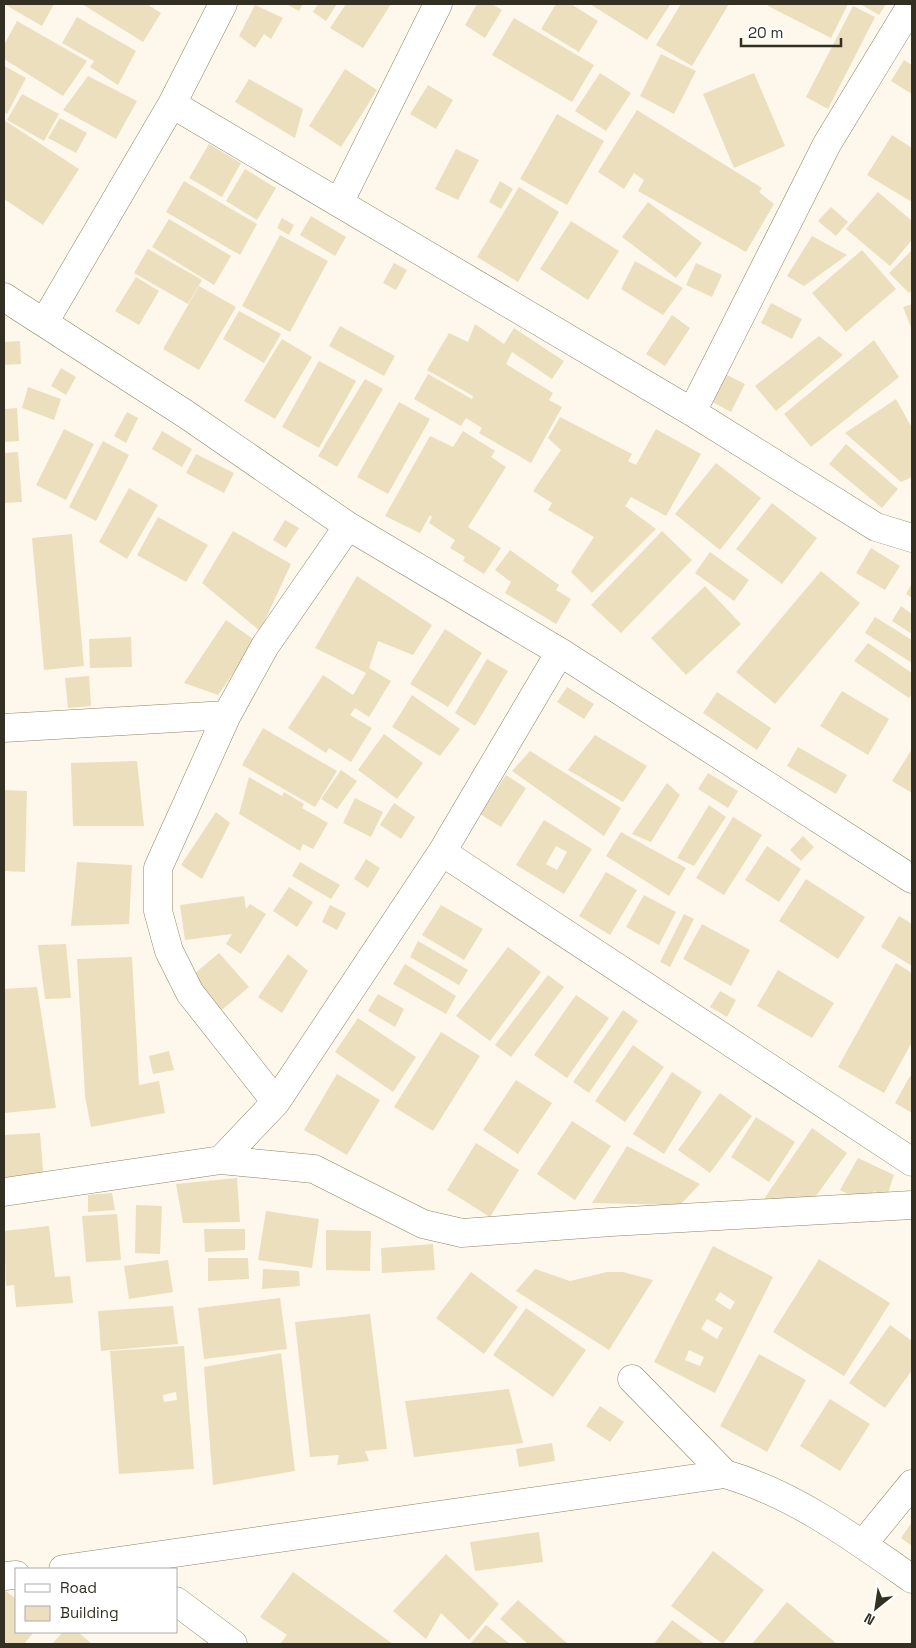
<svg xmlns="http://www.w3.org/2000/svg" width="916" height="1648" font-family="'Space Grotesk',sans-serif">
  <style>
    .building { fill: #ecdfbe; fill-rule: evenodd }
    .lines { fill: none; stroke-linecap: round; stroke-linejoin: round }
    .street-casing { stroke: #8f8465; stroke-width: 29 }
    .street { stroke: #fff; stroke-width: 28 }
  </style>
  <rect width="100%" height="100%" fill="#fdf8eb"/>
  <!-- building -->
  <path class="building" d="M4,4h50l-12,22z
    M82,4h65l14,9 -18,29z
    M286,4h17l-4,7z
    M318,4h19l-11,17 -13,-9z
    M346,4h45l-28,44 -33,-20z
    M477,4h15l10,6 -17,28 -20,-13z
    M556,4h15l27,17 -19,31 -38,-23z
    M590,4h77l3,1 -23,35z
    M681,4h48l-37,62 -36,-21z
    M769,4h79l-17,34 -63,-32z
    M860,4h26l-7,11z
    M255,5l28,13 -12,21 -7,-5 -9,14 -16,-12z
    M853,6l22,11 -47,92 -22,-12z
    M77,17l59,34 -18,34 -28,-18 4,-6 -32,-18z
    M514,18l80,47 -22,37 -80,-47z
    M17,21l70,40 -24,35 -59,-37v-14z
    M661,54l35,17 -22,43 -34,-18z
    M904,60l8,5v29l-21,-13z
    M4,66l22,12 -19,36 -3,-2z
    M345,69l32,21 -36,57 -32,-21z
    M600,73l31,20 -25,38 -31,-20z
    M754,73l31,73 -51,22 -31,-74z
    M88,76l49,25 -21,38 -53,-29z
    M249,79l54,30 -8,29 -60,-36z
    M428,85l25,15 -17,29 -26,-15z
    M22,94l37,20 -15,27 -37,-21z
    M637,110l125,78 -3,4 15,12 -28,48 -108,-61 6,-11 -10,-7 -10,16 -26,-17z
    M557,114l47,27 -37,64 -47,-26z
    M60,118l27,15 -11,20 -28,-15z
    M4,120l75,49 -36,56 -39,-26z
    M892,135l20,13v54l-45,-27z
    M209,144l32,19 -19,34 -33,-19z
    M456,149l23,11 -21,40 -23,-11z
    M245,169l31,19 -19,32 -31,-19z
    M184,181l73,43 -17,31 -74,-43z
    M500,181l13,8 -12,20 -12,-7z
    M519,187l40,25 -41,70 -41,-25z
    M878,192l34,29v19l-22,26 -44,-37z
    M648,202l54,41 -26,35 -54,-41z
    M831,207l17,15 -12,14 -18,-15z
    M311,216l35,21 -11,19 -35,-21z
    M282,218l12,7 -5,10 -12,-7z
    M169,219l62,37 -17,29 -62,-38z
    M571,221l48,30 -31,49 -48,-31z
    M280,235l48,26 -38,71 -48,-26z
    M812,236l35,19 -43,31 -17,-10z
    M148,249l54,31 -14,24 -54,-31z
    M862,250l34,39 -50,43 -34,-39z
    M912,250v40l-3,3 -20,-20z
    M635,261l48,27 -20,27 -42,-26z
    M394,263l13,7 -11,20 -13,-7z
    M696,263l26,12 -10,22 -26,-12z
    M136,277l23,14 -20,34 -24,-14z
    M199,286l37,21 -37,63 -36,-21z
    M771,303l31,16 -10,20 -31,-16z
    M912,304v26l-9,-23z
    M239,311l42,23 -17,29 -41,-24z
    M672,315l18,13 -25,38 -19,-12z
    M475,324l29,20 10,-16 50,33 -12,18 -40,-27 -6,12 47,29 -4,7 13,7 -31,56 -52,-30 3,-5 -16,-10 -5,8 -47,-27 14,-25 44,25 1,-3 -46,-26 22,-37 19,9z
    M340,326l55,30 -11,20 -55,-30z
    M819,336l24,19 -67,56 -21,-25z
    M282,339l30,18 -37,62 -31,-18z
    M874,340l25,37 -88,70 -27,-33z
    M20,341l1,23 -17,1v-23z
    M319,361l37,20 -37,67 -37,-21z
    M61,368l15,9 -10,18 -15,-9z
    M723,373l22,11 -14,28 -22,-12z
    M365,379l18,10 -46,78 -19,-11z
    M28,387l33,12 -7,21 -32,-12z
    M896,399l16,29v49l-11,5 -56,-49z
    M399,402l31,17 -42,75 -31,-17z
    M17,408l2,33 -15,1v-33z
    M127,412l11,6 -12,25 -12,-7z
    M560,417l72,37 -4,7 8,4 20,-36 45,25 -35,62 -35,-19 -6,9 31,23 -64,64 -21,-21 23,-35 -46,-27 4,-7 -19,-12 28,-41 -13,-12z
    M64,429l30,15 -28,56 -30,-15z
    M162,431l30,18 -10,18 -30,-18z
    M463,431l32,20 -4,6 15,10 -38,60 33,21 -17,26 -21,-13 2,-4 -15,-9 5,-8 -26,-17 3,-6 -2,-2 -10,18 -35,-17 45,-80 23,11z
    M103,441l26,14 -33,66 -27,-14z
    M846,444l52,45 -16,19 -53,-44z
    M18,452l4,50 -18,1v-50z
    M196,454l38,19 -10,20 -38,-20z
    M716,463l45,35 -41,52 -45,-36z
    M129,488l29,17 -31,54 -28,-17z
    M772,503l45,35 -35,46 -46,-35z
    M158,517l50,28 -22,37 -49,-27z
    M285,520l14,8 -13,20 -13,-8z
    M233,531l58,33 -31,67 -58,-48z
    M662,531l30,29 -71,73 -30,-28z
    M72,534l12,132 -40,4 -12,-132z
    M871,548l29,18 -15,24 -29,-17z
    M510,550l49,35 -3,5 15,9 -15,25 -51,-31 6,-11 -16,-12z
    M710,552l39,28 -15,21 -39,-28z
    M821,571l39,32 -85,101 -39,-32z
    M357,576l75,49 -19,30 -35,-14 -9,27 22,13 -22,36 -14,-9 -5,7 22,13 -21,34 -22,-14 -3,5 -38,-25 35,-53 30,20 13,-22 -51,-25z
    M912,583v15l-6,-4z
    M705,586l36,38 -55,51 -35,-37z
    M901,606l11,8v20l-20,-13z
    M875,617l37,23v23l-47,-30z
    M226,620l30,21 -38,54 -34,-12z
    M445,629l37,24 -34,54 -38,-23z
    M131,637l1,30 -42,1 -1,-29z
    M868,643l44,30v21l-3,4 -55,-37z
    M487,659l21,12 -33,55 -20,-13z
    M89,676l2,30 -23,2 -3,-30z
    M567,687l27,17 -10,15 -27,-17z
    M842,691l47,28 -21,36 -48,-29z
    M717,692l54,36 -14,22 -54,-37z
    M412,695l48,34 -20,27 -48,-29z
    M263,728l74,43 -22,36 -73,-42z
    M384,734l39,29 -26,36 -39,-29z
    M595,735l52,31 -24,36 -55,-32z
    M798,747l49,28 -11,19 -49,-28z
    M912,749v44l-20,-12z
    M530,751l91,57 -17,28 -92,-65z
    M137,761l7,65h-71l-2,-63z
    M341,770l16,11 -20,28 -16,-10z
    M708,773l30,18 -10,17 -30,-19z
    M506,775l20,13 -25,39 -21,-13z
    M249,777l33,19 2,-4 20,12 -2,4 26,15 -15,26 -10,-5 -3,7 -61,-37z
    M667,783l13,12 -29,47 -19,-8z
    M4,790l23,1 -2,81 -21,-1z
    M355,798l28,14 -12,25 -28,-14z
    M394,803l21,14 -14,22 -21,-14z
    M709,805l17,12 -32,49 -17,-8z
    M216,812l14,11 -28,56 -21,-14z
    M733,817l29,18 -38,60 -28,-17z
    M544,820l48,29 -28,45 -48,-29zM556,846l11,6 -10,18 -11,-6z
    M621,832l65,36 -17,28 -63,-40z
    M803,836l11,11 -13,14 -11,-11z
    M767,846l34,23 -22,33 -34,-22z
    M366,859l14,9 -12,20 -14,-9z
    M77,862l55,3 -3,59 -58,2z
    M300,862l40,23 -9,14 -39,-23z
    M606,872l31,18 -27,45 -31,-19z
    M806,879l59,38 -27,42 -59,-38z
    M289,887l24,15 -16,25 -24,-16z
    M644,895l32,17 -17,33 -33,-18z
    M244,896l2,13 4,-5 16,10 -25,40 -15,-10 6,-10 -47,6 -5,-35z
    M330,905l16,8 -9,17 -15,-8z
    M441,905l42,24 -19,31 -42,-25z
    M684,914l10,5 -24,48 -10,-5z
    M899,916l13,8v42l-31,-19z
    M702,924l48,26 -19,36 -48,-27z
    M418,941l50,29 -9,15 -49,-28z
    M66,944l5,54 -26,1 -7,-54z
    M508,947l33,25 -51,69 -34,-25z
    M219,953l30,34 -32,27 -29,-35z
    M288,954l20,17 -26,42 -24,-16z
    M132,957l7,128 20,-4 6,32 -74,14 -6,-31 -8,-137z
    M896,963l16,10v69l-28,51 -46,-26z
    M405,964l51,32 -10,18 -53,-30z
    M778,970l56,33 -22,35 -55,-32z
    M548,975l16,12 -53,70 -16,-12z
    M37,987l19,121 -52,5v-124z
    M720,991l16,9 -9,17 -17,-10z
    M378,994l26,15 -9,18 -27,-16z
    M576,995l33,23 -42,60 -33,-23z
    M623,1010l15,11 -49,72 -16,-11z
    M358,1018l58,39 -23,35 -58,-40z
    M441,1032l39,24 -47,75 -39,-24z
    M633,1045l31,22 -39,55 -30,-21z
    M169,1051l5,19 -21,4 -4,-18z
    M672,1072l30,20 -38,62 -31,-20z
    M337,1074l43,26 -33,55 -43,-25z
    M910,1076l2,1v36l-17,-10z
    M516,1080l36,23 -34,51 -35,-24z
    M720,1093l32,23 -42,57 -32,-23z
    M756,1117l39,25 -26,40 -38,-25z
    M572,1121l39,25 -36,54 -38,-26z
    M812,1128l35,25 -36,50 -47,-4z
    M40,1133l4,49 -40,2v-49z
    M476,1143l43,27 -29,47 -43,-27z
    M627,1146l73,38 -20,21 -88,-2z
    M858,1158l36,17 -7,21 -13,-5 -9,12 -25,-13z
    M237,1178l3,44 -57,1 -7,-39z
    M112,1193l3,17 -27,2v-17z
    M136,1205l26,1 -2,48 -25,-1z
    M266,1211l53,8 -7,49 -54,-8z
    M117,1214l4,46 -35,2 -4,-46z
    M49,1226l6,51 15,-1 3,27 -57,4 -2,-22 -8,1 -2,-55z
    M204,1229h41v21l-40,2z
    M326,1230l45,1 -1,40 -44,-1z
    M433,1244l2,26 -53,3 -1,-25z
    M713,1246l60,31 -58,116 -61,-31zM720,1292l15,10 -5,8 -15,-10zM707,1319l16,9 -6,11 -16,-10zM689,1350l15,7 -4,9 -15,-6z
    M208,1258h40l1,21 -41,2z
    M819,1259l71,44 -46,73 -71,-44z
    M168,1260l5,32 -44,7 -5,-33z
    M263,1269l36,2 1,15 -38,3z
    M535,1269l35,12 37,-9h16l30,8 -44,70 -93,-59z
    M471,1272l47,35 -34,47 -48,-36z
    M280,1298l7,51 -83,10 -6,-51z
    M173,1306l5,38 -77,7 -3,-40z
    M526,1308l60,42 -33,47 -60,-42z
    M370,1314l17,135 -22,2 4,10 -32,4 2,-10 -29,2 -15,-135z
    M890,1325l22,16v29l-27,38 -36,-25z
    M184,1346l10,123 -75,5 -9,-123zM176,1392l1,8 -13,2 -1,-7z
    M281,1353l14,118 -82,14 -9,-118z
    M759,1354l47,26 -39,72 -47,-26z
    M509,1389l14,54 -109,14 -9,-56z
    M830,1399l40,25 -30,47 -40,-25z
    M600,1406l24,16 -14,20 -24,-16z
    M552,1443l3,18 -36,6 -3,-18z
    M912,1522v24l-11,-8z
    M539,1532l4,30 -68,9 -5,-29z
    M713,1551l51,39 -41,54 -52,-38z
    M446,1554l53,50 -30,36 -28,-27 -15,26 -33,-28z
    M293,1572l100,72h-113l7,-9 -27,-18z
    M6,1591l10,8v33h18l-10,12h-20v-51z
    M518,1600l50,44h-40l-28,-25z
    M787,1602l50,42h-85z
    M672,1620l33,24h-51z
    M486,1625l24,19h-40z
    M63,1632h15l14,12h-40z"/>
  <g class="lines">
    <!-- street casing -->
    <g class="street-casing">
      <path id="street" d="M172,104l520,308 184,115 36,11
        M340,201l98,-197
        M4,297l183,118 161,111 212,126 352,227
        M45,321l127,-217 51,-100
        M692,412l135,-268 85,-140
        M4,728l223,-13
        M442,852l470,310
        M276,1102l-86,-109 -21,-42 -11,-40v-43l69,-153 38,-69 83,-120
        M221,1160l55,-58 166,-250 118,-200
        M4,1192l217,-32 93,9 109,55 39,9 149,-11 301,-17
        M632,1379l93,95
        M863,1544l49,-60
        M63,1569l662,-95c69,20 129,64 187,105
        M4,1576l12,-1
        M176,1601l57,43"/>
    </g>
    <!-- street -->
    <use href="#street" class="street"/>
  </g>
  <!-- border -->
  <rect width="916" height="1648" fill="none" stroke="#332f22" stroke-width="10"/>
  <!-- legend -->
  <rect x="15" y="1568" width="162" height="65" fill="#ffffff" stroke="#adaca7"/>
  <rect x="25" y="1584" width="25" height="8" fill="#ffffff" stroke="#adaca7"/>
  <text x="60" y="1593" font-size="15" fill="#332f22">Road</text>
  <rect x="25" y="1606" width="25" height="15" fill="#ecdfbe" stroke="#adaca7"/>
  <text x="60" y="1618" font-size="15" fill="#332f22">Building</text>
  <!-- north arrow -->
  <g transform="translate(876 1608) rotate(210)" stroke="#ffffff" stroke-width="4" paint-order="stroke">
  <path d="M0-4L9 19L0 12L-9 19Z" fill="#332f22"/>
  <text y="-8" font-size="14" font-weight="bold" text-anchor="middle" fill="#332f22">N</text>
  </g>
  <!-- scale -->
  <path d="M741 38v8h100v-8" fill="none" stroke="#332f22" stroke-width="2.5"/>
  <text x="748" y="38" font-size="15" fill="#332f22" stroke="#ffffff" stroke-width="4" paint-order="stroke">20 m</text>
</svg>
